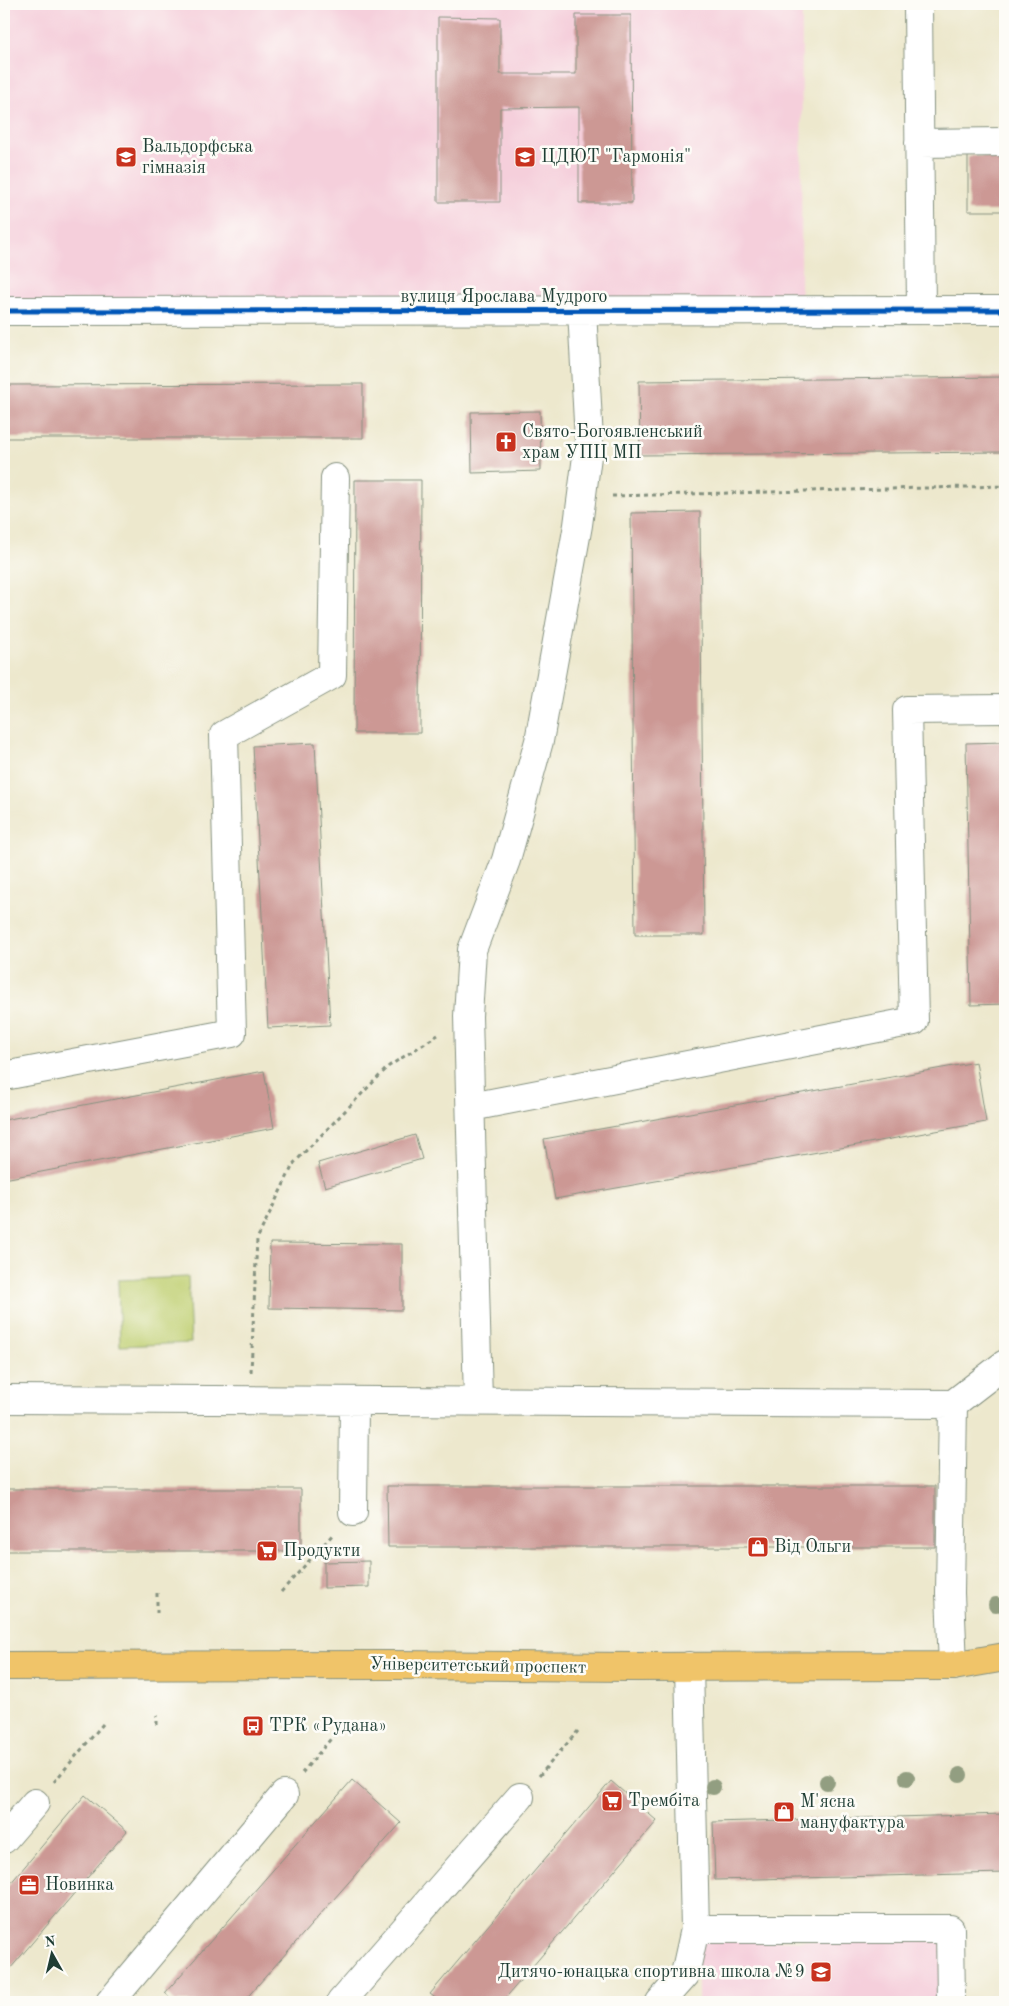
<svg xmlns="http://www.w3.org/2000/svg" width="1009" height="2006" font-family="'Old Standard TT',serif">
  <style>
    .built { fill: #f5cfdb }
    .green { fill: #bfcf71; stroke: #6f8652 }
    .building { fill: #cc9894 }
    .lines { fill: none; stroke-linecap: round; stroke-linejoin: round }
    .minor-casing { stroke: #869280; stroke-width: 30 }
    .major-casing { stroke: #869280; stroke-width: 30 }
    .path { stroke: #869280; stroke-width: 3; stroke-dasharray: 4 4; stroke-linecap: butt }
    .minor { stroke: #fff; stroke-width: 28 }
    .major { stroke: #f0c469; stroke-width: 28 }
    .cycleway-casing { stroke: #fdfcf7; stroke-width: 8 }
    .cycleway { stroke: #0057b8; stroke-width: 5 }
    .tree { fill: #929e81 }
    .labels { text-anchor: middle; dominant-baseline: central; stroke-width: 5; stroke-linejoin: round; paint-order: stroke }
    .poi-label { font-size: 18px; fill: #1f3d34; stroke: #fdfcf7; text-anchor: start }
    .street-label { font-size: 18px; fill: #1f3d34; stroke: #fdfcf7 }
  </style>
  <rect width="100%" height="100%" fill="#fdfcf7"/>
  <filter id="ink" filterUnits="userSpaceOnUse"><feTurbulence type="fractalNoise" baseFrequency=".02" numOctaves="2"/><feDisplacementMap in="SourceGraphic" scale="10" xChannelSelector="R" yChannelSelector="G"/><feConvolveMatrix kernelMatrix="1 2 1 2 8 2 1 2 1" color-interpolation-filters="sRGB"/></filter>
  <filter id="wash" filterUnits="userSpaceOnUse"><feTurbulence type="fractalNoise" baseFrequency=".0096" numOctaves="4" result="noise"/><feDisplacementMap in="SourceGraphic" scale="20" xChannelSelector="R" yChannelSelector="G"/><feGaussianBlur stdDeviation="1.12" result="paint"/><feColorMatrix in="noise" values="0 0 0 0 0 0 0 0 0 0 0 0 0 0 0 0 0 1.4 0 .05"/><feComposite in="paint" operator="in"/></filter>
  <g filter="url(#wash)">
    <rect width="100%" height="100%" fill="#ede8cd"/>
    <!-- built -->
    <path class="built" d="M4,4h798l-1,308 -797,-1z
      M698,1940l246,1v61h-246z"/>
    <!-- green -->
    <path class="green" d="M188,1277l3,66 -71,3 -2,-66z"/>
    <g id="blocks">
      <!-- building -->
      <path class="building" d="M576,15h55l1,188h-53v-96l-79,1v94h-62v-185l62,1v56h76z
        M968,156h37v55h-37z
        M1005,377v75l-365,3 -1,-74z
        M363,384v54h-359v-53z
        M540,411l1,60 -69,2 -1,-61z
        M355,480h66l-1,253h-66z
        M700,512l4,423h-69l-4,-422z
        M1005,742v262l-34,1 -5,-262z
        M315,743l15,282 -62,3 -15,-282z
        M976,1062l10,60 -431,77 -11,-60z
        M264,1071l10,57 -270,51v-59z
        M415,1135l7,24 -97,28 -7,-24z
        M270,1243l132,1v66l-133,-2z
        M387,1486h548v61h-547z
        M4,1489h297v62h-297z
        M369,1561v26l-45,1v-26z
        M352,1780l49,43 -158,179h-67l-11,-9z
        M611,1781l46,40 -155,181h-61l-11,-8z
        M85,1795l42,36 -123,145v-85z
        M1005,1814v59l-290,7 -2,-58z"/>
    </g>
  </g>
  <g filter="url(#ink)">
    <use href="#blocks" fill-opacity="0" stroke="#869280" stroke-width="1"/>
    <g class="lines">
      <!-- minor casing -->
      <g class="minor-casing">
        <path id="minor" d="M918,4l3,306
          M919,143l86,-1
          M4,311l1001,-1
          M4,1076l228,-43 -8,-298 108,-60 3,-197
          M471,1107l443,-86 -7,-311 98,-1
          M4,1399l949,5 -3,189 3,73
          M478,1401l-10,-385 4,-66 34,-90 33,-119 39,-216 11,-84 -7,-131
          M953,1404l52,-40
          M353,1512l1,-111
          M4,1839l31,-36
          M695,1929h255l1,73
          M110,2002l174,-207
          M341,2002l179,-205
          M660,2002l25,-28 10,-45 -6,-263"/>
      </g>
      <!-- major casing -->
      <g class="major-casing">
        <path id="major" d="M4,1666l389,-1 240,2 320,-1 52,-9"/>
      </g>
      <!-- path -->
      <path class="path" d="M612,496l393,-10
        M251,1372l6,-133 37,-76 95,-97 49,-31
        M281,1592l53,-59
        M157,1593v24
        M157,1725v-10
        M302,1773l38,-45
        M539,1776l39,-45
        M54,1782l49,-58"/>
      <!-- minor -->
      <use href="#minor" class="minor"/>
      <!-- major -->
      <use href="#major" class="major"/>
      <!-- cycleway casing -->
      <g class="cycleway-casing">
        <path id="cycleway" d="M4,311l1001,-1"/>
      </g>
      <!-- cycleway -->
      <use href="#cycleway" class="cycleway"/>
    </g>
    <!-- trees -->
    <g class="tree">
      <circle cx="996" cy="1605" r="8"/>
      <circle cx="960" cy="1775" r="8"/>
      <circle cx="907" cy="1778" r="8"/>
      <circle cx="827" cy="1782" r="8"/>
      <circle cx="713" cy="1787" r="8"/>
    </g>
  </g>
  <!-- icons -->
  <defs>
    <g id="school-square" transform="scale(1.125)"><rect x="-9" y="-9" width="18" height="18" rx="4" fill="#c8321e" stroke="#fdfcf7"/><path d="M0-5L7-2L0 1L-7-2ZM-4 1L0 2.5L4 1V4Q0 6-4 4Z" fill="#fff"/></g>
    <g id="church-square" transform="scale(1.125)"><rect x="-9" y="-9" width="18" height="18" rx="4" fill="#c8321e" stroke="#fdfcf7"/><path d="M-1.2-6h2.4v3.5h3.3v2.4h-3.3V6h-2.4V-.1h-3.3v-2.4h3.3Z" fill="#fff"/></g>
    <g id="shop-square" transform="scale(1.125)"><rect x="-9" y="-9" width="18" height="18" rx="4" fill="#c8321e" stroke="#fdfcf7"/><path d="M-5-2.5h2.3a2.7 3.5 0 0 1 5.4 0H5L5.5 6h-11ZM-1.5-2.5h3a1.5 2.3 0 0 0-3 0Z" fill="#fff"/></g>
    <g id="supermarket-square" transform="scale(1.125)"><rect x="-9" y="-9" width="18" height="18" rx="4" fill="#c8321e" stroke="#fdfcf7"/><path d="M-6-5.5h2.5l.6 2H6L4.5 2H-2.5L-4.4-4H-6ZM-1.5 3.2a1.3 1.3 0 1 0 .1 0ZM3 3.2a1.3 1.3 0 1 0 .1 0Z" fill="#fff"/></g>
    <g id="bus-square" transform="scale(1.125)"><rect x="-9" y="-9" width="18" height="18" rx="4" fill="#c8321e" stroke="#fdfcf7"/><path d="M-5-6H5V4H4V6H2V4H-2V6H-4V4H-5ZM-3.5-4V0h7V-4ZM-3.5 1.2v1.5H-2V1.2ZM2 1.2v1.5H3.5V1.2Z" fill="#fff"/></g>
    <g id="office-square" transform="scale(1.125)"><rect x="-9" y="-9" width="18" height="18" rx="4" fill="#c8321e" stroke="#fdfcf7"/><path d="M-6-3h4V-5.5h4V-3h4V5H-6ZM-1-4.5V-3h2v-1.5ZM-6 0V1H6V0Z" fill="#fff"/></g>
  </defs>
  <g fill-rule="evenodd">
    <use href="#school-square" x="126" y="157"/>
    <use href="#school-square" x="525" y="157"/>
    <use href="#church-square" x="506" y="442"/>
    <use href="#shop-square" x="758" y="1547"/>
    <use href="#supermarket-square" x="267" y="1551"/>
    <use href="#bus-square" x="253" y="1726"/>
    <use href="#supermarket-square" x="612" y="1801"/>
    <use href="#shop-square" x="784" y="1812"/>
    <use href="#office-square" x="29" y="1885"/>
    <use href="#school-square" x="821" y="1972"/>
  </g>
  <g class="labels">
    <!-- poi labels -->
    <g class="poi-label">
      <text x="142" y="147">Вальдорфська<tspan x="142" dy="21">гімназія</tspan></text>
      <text x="541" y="157">ЦДЮТ "Гармонія"</text>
      <text x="522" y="432">Свято-Богоявленський<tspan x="522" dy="21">храм УПЦ МП</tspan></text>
      <text x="774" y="1547">Від Ольги</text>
      <text x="283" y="1551">Продукти</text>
      <text x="269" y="1726">ТРК «Рудана»</text>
      <text x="628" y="1801">Трембіта</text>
      <text x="800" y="1802">М'ясна<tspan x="800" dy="21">мануфактура</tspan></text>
      <text x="45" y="1885">Новинка</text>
      <text x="805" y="1972" text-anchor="end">Дитячо-юнацька спортивна школа №9</text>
    </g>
    <!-- street labels -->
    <g class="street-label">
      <text x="504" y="297">вулиця Ярослава Мудрого</text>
      <text transform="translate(478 1666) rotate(1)">Університетський проспект</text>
    </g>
  </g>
  <!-- margin -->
  <rect width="1009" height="2006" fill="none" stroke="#fdfcf7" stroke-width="20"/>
  <!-- north arrow -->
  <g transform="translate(52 1954) rotate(352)" stroke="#fdfcf7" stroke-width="4" paint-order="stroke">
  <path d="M0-4L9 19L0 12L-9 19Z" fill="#1f3d34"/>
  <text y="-8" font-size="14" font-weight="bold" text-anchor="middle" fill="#1f3d34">N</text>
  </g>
</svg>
